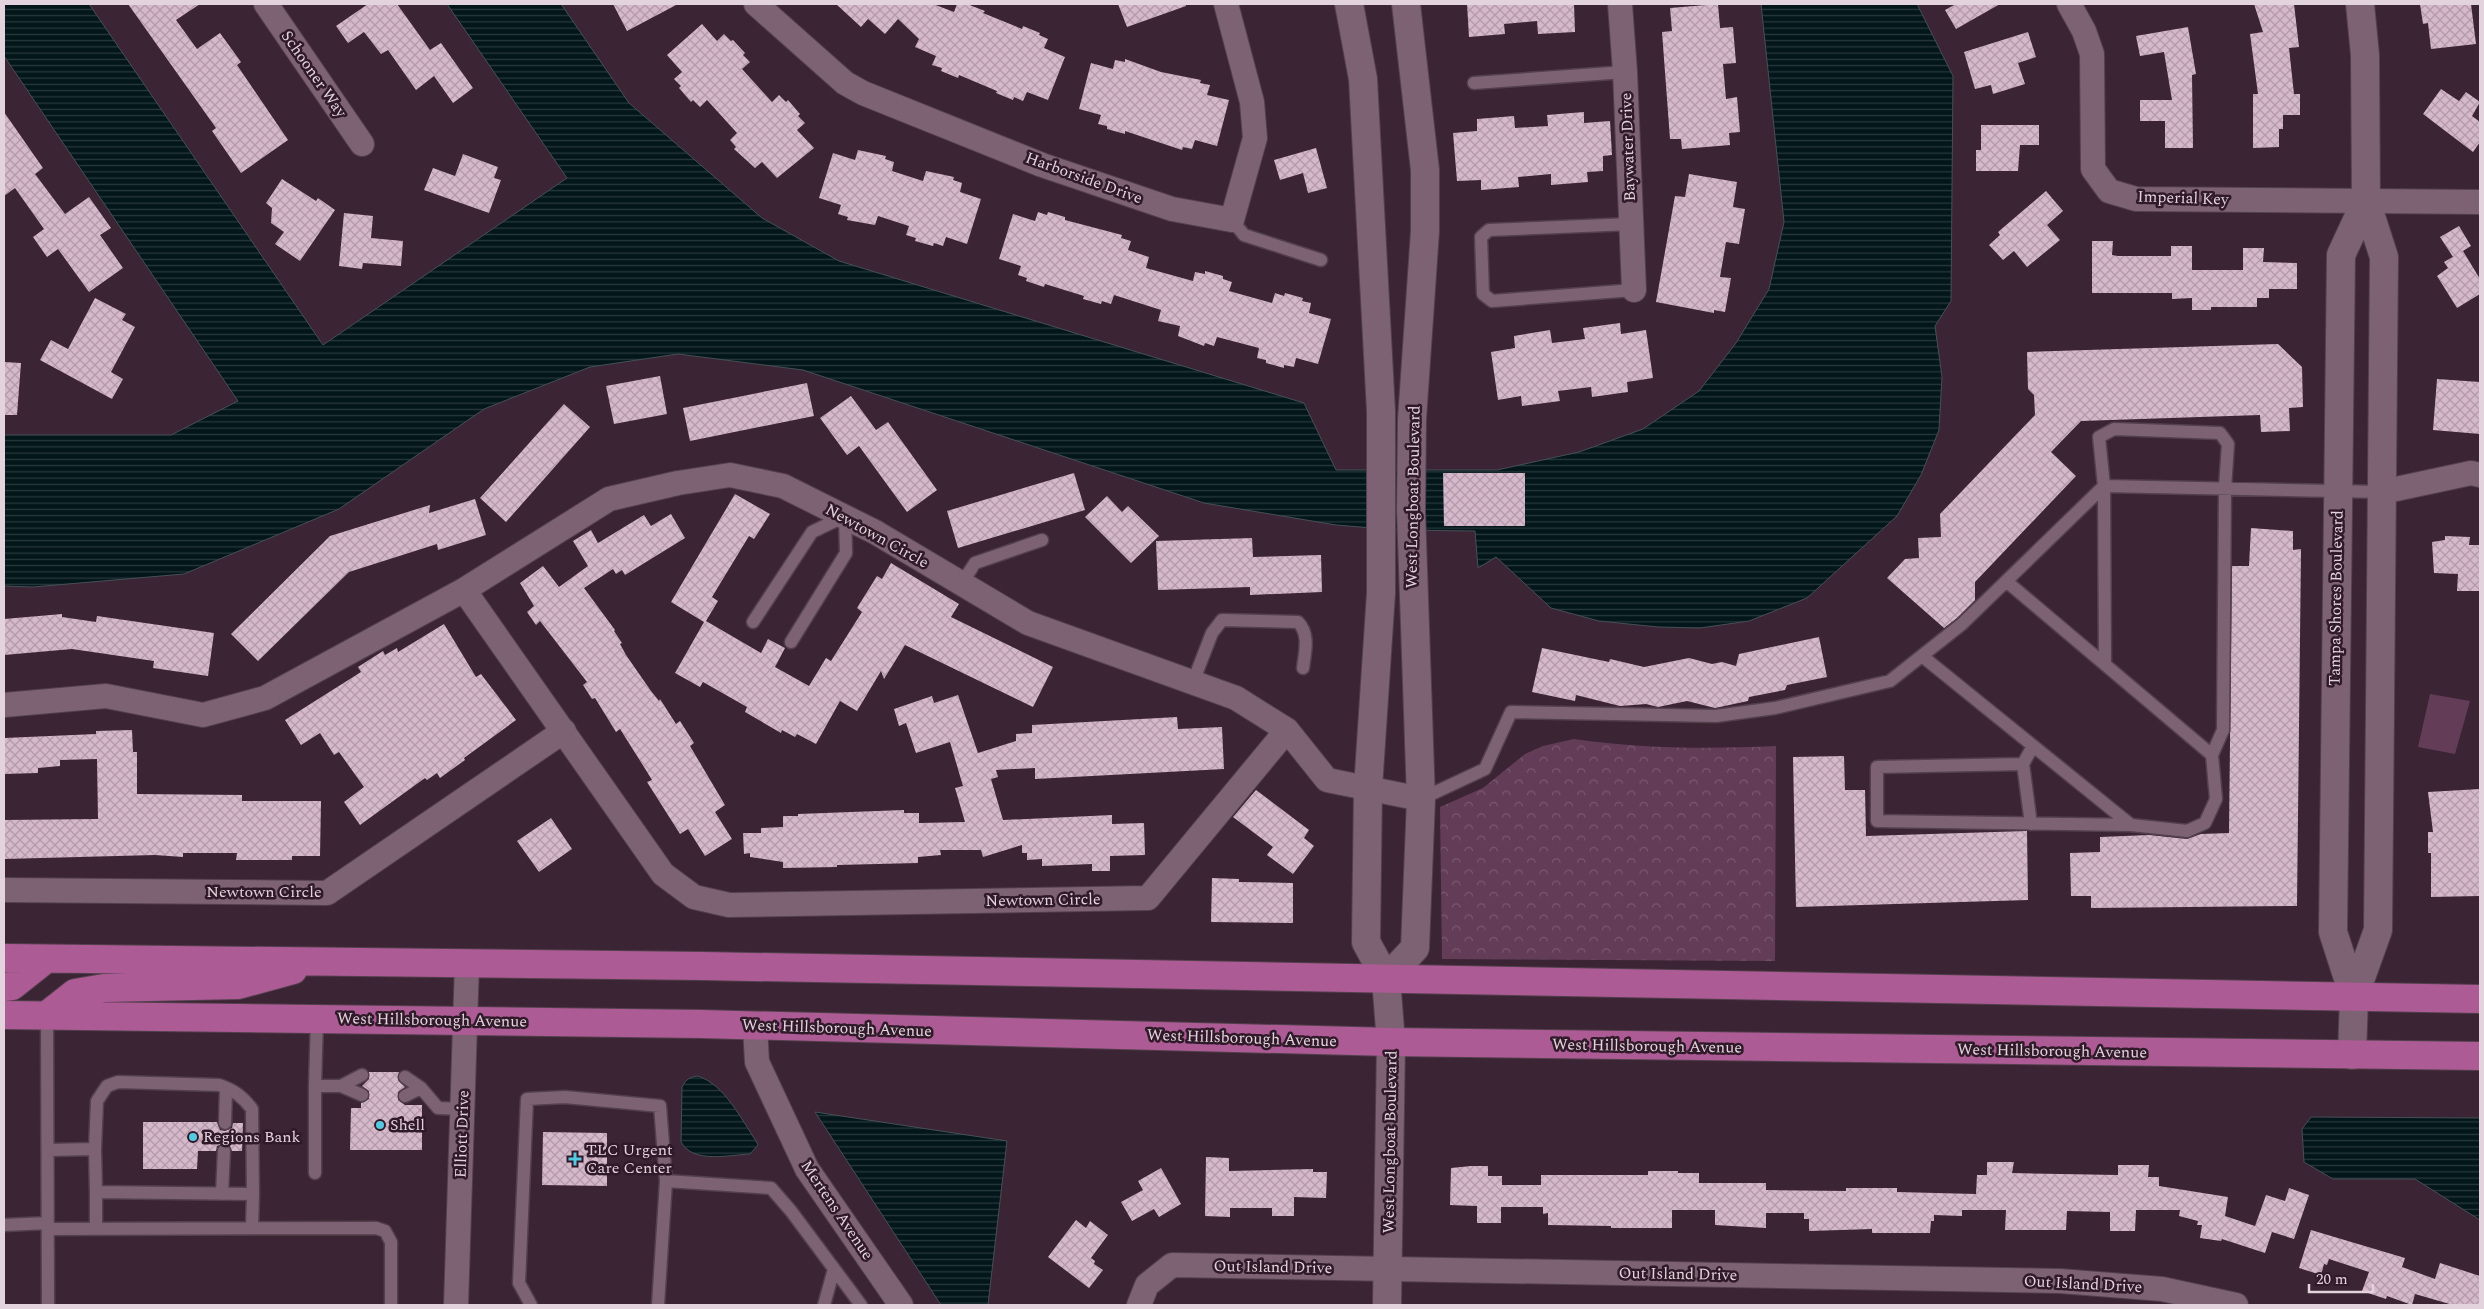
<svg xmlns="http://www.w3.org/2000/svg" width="2484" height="1309" font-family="Spectral,serif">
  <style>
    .grass { fill: #633d57 }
    .park { fill: url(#park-crowns) }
    .water { fill: url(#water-rules); stroke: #464f55 }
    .building { fill: url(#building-cross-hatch) }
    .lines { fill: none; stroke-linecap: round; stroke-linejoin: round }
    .service-casing { stroke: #53404d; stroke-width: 15 }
    .minor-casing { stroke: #53404d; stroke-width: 26 }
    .tertiary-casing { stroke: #53404d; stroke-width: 30 }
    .primary-casing { stroke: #53404d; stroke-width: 30 }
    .service { stroke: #7d6273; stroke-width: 12 }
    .minor { stroke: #7d6273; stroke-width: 24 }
    .tertiary { stroke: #7d6273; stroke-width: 28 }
    .primary { stroke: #ad5b95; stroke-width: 28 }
    .poi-dot { fill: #56c9e0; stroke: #301a29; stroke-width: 2 }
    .labels { text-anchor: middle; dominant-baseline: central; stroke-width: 5; stroke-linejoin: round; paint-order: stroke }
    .street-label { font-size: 16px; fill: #e3d3dd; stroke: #301a29 }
    .poi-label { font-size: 16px; fill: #e3d3dd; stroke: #301a29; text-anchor: start }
  </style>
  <defs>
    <pattern id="park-crowns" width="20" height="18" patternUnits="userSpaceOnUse" patternTransform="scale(1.25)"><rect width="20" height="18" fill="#633d57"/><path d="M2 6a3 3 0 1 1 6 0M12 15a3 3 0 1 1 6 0" fill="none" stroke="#79586f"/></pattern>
    <pattern id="water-rules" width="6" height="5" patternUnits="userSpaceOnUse" patternTransform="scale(1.25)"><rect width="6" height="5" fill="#03171b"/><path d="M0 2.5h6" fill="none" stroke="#28383c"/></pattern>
    <pattern id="building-cross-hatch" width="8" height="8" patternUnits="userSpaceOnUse" patternTransform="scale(1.25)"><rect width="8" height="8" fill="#d6b8cb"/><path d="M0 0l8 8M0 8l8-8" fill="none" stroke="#b29aa9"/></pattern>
  </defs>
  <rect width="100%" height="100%" fill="#3b2433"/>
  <!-- grass -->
  <path class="grass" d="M2430,694l40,7 -15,53 -37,-7z"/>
  <!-- park -->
  <path class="park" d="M1574,739c68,10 134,10 202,7l-1,215 -333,-2 -2,-152 43,-19 42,-34 18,-8z"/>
  <!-- water -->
  <path class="water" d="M4,4h85l234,341 244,-167 -120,-174h114l68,99 133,115 77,43 465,142 32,67h161l82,-18 64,-23 56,-38 37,-48 33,-54 15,-67 -23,-218h156l36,72 -2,225 -16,25 7,51 -3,53 -18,45 -24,41 -90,82 -58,23 -49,7 -42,-1 -59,-6 -48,-13 -55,-51 -18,11 -3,-37 -78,-1 -61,-5 -132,-22 -401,-133 -125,-16 -88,13 -106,42 -145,100 -155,65 -151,13 -29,-1v-151h167l67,-34 -234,-345z
    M698,1076c27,9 43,43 58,65l2,4 -8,9c-21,1 -57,10 -69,-12l1,-55c4,-8 8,-10 16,-11z
    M815,1112l192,29 -19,164h-47z
    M2311,1117l169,1v102l-65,-41h-82l-29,-17 -2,-33z"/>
  <!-- building -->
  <path class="building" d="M128,4h72l-24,16 21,29 23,-16 21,29 -4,3 51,75 -47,33 -29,-42 4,-3z
    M368,4h29l33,46 11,-7 32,45 -20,15 -19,-27 -18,14 -28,-40 -7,4 -17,-22 -16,11 -12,-17z
    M613,4h65l-51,27z
    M836,4h97l21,8 3,-8h10l18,7 -2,2 39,16 1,-3 17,7 -1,2 9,4 -4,9 21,9 -17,43 -21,-8 -4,9 -9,-4 -1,3 -17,-7 1,-2 -38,-16 -1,3 -17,-7 1,-3 -10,-3 4,-9 -21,-9 4,-8 -21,-20 -13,15 -17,-15 -7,8z
    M1118,4h68v2l-59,21z
    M1467,4h107l1,28 -37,2 -1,-13 -33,3 1,10 -36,3z
    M1718,4l2,24 13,-1 3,36 -13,1 3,35 11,-2 3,35 -11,1 1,12 -48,4 -1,-10h-11l-8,-107 10,-1 -2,-23z
    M1956,4h44l-44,25 -11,-19z
    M2254,4h40l5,43 -10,1 5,46h6v21h-17v14h-4v18l-26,1v-54h5l-8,-60 13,-2z
    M2420,4h51l5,40 -45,5 -3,-26 -5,1z
    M702,24l15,17 7,-7 7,7 2,-1 12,13 -2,2 7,7 -8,7 30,33 7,-7 7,7 2,-2 12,14 -2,2 7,7 -8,7 17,18 -37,30 -15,-16 -7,6 -21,-19 2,-2 -6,-7 7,-7 -30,-33 -7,7 -7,-7 -2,2 -12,-14 2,-2 -7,-7 8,-7 -15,-17z
    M2188,27l8,47 -4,1 1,73h-28v-27h-25v-21h32l-8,-48 -24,4 -4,-20z
    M2028,32l8,25 -18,6 7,21 -32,10 -2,-9 -16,4 -11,-37z
    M1125,59l36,13 40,8 -1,3 10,2 -3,10 22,5 -12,46 -22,-6 -3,9 -9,-2 -1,3 -57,-19v3l-18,-5v-3l-9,-2 3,-9 -22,-6 12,-46 22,6 2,-9 10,2z
    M2441,89l18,12 7,-9 14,10 -8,14 8,6v20l-7,10 -50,-38z
    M4,112l39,56 -8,6 30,40 24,-17 22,31 -11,7 23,33 -34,24 -31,-43 -11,8 -14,-20 11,-8 -29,-41 -11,8z
    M1584,112v11l26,-2 2,34 -9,1v15l-16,1 1,10 -37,3v-11l-33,3 1,10 -38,3v-10l-24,1 -4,-48 24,-2v-12l37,-3 1,12 33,-2 -1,-11z
    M1981,125h58v20h-19l-2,26h-42v-21h5z
    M1316,148l11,40 -19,5 -5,-20 -23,7 -6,-20z
    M858,150l28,6 -1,3 9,3 -2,9 31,10 3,-10 28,6 -1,3 9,3 -2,9 21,7 -14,45 -21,-7 -3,9 -9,-3 -1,3 -18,-5 1,-3 -10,-3 3,-9 -31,-10 -3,9 -28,-5 1,-3 -10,-3 3,-9 -22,-7 14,-45 22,7z
    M463,154l35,13 -4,11 7,2 -12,33 -65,-23 9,-22 22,8z
    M1689,174l48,8 -4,25 12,2 -6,35 -13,-2 -6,35 11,1 -6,34 -11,-2v3l-58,-11 19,-106 10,1z
    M282,179l34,22 2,-3 17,12 -35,51 -25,-17 9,-12 -13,-9 1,-15 -6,-5z
    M2046,191l17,20 -16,14 13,15 -33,27 -13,-16 -11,9 -14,-15 11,-10 -2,-3z
    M1038,212l9,3 1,-3 17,5v3l57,15 -1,3 10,3 -3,9 21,7 -3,11 47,13 2,-9 10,2v-3l18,5v3l9,3 -3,9 43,12 3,-10 9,3 1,-3 18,5 -1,3 9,2 -2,10 22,6 -13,45 -22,-6 -2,9 -10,-2v3l-18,-5v-3l-9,-2 2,-10 -42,-11 -3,9 -9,-3 -1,3 -26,-10 2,-10 -22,-5 3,-11 -47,-15 -3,9 -9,-3 -1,3 -18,-5 1,-3 -39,-12 -1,3 -18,-6 1,-3 -9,-3 3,-9 -22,-7 14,-45 22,7z
    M344,213l29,3 -2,22 32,3 -2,25 -38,-3 -1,6 -23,-3z
    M2459,226l12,20 -18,11 -13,-20z
    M2092,241h21l-1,14 6,1h53v-10h21v24h51v-22h21l-1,14 34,1v26h-28v9h-12v9h-46v3h-19v-12l-20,1v-6h-80z
    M2463,251l17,28v15l-23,14 -20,-32 11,-8 -4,-6z
    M95,298l31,16 -4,6 13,7 -24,45 12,7 -11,20 -72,-39 11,-20 17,9z
    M1620,323l1,11 25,-4 7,48 -26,4 1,10 -36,5 -1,-10 -33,4 2,10 -38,5 -1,-10 -23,4 -7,-48 24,-4 -1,-12 36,-6 2,13 33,-4 -2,-11z
    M2278,344l24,23 1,40 -14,1 1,23 -29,1 -1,-17 -179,6 -30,31 25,24 -101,106v18l-18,18 -13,10 -57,-50 18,-19 14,-1 -1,-20 23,-1 -1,-23 95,-99 -1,-20 -6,-6 -1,-37z
    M4,362l17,1 -4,52h-13z
    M660,376l7,38 -53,10 -8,-38z
    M2437,379l43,3v52l-47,-4z
    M807,383l7,33 -124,25 -7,-33z
    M851,396l25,34 12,-8 49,68 -30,22 -48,-66 -12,9 -27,-37z
    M564,404l26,23 -84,95 -26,-24z
    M1074,473l11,37 -127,38 -11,-37z
    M1443,473h82v53h-81z
    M735,494l35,20 -16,25 -5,-3 -37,61 6,4 -12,20 55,32 7,-14 17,9 -10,19 34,19 17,-28 5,3 31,-49 -5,-4 20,-32 5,3 9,-16 68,41 -8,13 102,50 -20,40 -128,-62 -21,34 -3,-8 -24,40 -17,-10 -24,43 -19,-10 -2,3 -13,-7 -1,3 -36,-21 2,-5 -44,-25 -3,5 -25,-14 29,-51 -33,-20z
    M1107,496l15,16 6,-6 31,30 -28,27 -46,-46z
    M475,499l11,36 -48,15 -1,-6 -88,28 -91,89 -27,-27 99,-98 100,-31 -1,8z
    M671,514l14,24 -60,37 -3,-5 -6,4 -3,-5 -29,19 31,42 -1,1 8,12 -2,1 6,11 25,36 8,10 1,-2 16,25 4,-3 14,22 -4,3 35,59 -10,7 17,27 -27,17 -17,-27 -8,5 -33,-52 5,-2 -8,-13 -24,-38 -4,3 -21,-34 -3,1 -9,-14 4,-3 -47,-61 -4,4 -9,-13 7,-6 -14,-23 23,-17 16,21 29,-21 -15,-25 18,-11 7,13 46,-28 7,11z
    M2251,528l42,3v19l8,-1 -4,357 -206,2v-12h-20l-1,-43 30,-1v-15l49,-2 38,4 14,-5 28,-1 3,-267h17z
    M2445,536l25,1 -1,8h11v46h-23l1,-17 -24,-1 -2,-31 13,-2z
    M1252,538l1,19 68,-2 1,37 -72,3v-8l-92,3 -2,-49z
    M62,614v3l34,5 1,-6 117,17 -6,43 -55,-8 1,-7 -82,-12 -68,6v-36z
    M444,624l32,53 5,-3 35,46 -52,38 1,2 -25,18 -3,-5 -10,7 -2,-2 -65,47 -16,-23 20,-15 -25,-35 -5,3 -14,-22 -19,12 -16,-25 76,-48 -3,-5 25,-16 2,4 12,-7 1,4z
    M1819,637l8,40 -40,8 -2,5 -36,7 -1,4 -33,7 -28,-7 -29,6 -12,-3 -26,2 -44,-11 -1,6 -43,-9 10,-44 67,14 1,-3 34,8 45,-9 23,6 10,-2 14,4 3,-12z
    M958,695l20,58 38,-12v-7l16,-1v-8l145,-8 1,12 44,-2 2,42 -189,10v-11l-39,2 2,7 -7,2 12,41 109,-5v9l32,-1 1,32 -35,1v15h-18v-7l-50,2v-7l-15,1v-7h-5v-8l-39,12 -2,-7h-41l1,5 -23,2v6l-81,2v2l-54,1v-6l-33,-5v-4l-6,1 -1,-21h18v-5l22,-1v-11h15v-2l106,-4v3h15v10l46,-1 -10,-34 8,-2 -13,-44 -34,11 -10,-30 -7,3 -5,-17 38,-13 2,7z
    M132,730l1,22h4v42l105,1v6h79l-1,55h-28v4h-56l1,-7h-54v4l-28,-2 -151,4v-39l94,-1 -1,-60 -37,1v6l-22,2v5l-34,1v-36l92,-4v-3z
    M1844,756l1,34h20l1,46 161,-5 1,69 -232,7 -3,-150z
    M2480,789v107l-49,1v-44h-3v-21h5l-5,-40z
    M1256,790l53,40 -5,8 10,8 -21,28 -26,-19 6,-8 -40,-30z
    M551,818l21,31 -33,23 -22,-31z
    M1212,878l27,1v3l54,1v40l-82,-1z
    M369,1072h30l-1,8 7,7 -7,5v8l7,5h17v45h-72l1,-42h10v-5l8,-4v-8l-7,-5 7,-7z
    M143,1122h74l3,8 5,1 7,-3 1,-5h10l-1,28h-10l-3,-7 -5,-1 -7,3 -1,5h-18l-1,18h-54z
    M543,1132l64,1v53l-65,-1z
    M1206,1157l23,1v13l84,-2v3h14l-1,26 -32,-1v19h-22v-8h-42v9l-25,-1z
    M1987,1162h27l-2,11 106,2v-10h31l-1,12h11v9l69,11 -3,19 30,10 11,-31 19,6 4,-13 20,7 -15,44 -22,-7 -7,21 -43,-14 -1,2 -21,-3 2,-13h-5l1,-4 -19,-5 1,-6h-44l-1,21h-25v-19l-43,-1 -1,19h-61l1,-20h-44v6l-28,-1v6h-3l-1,12h-58v-4l-63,2v-12h-5v-6h-38v15l-51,-3v-15h-43v18h-61v-2l-63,-1v-12l-5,1v-7h-42v16h-24v-17l-27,-1 1,-37 20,-2h17v10h14v9h39v-10h107v-4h30v2h21v10h67v7l80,1v-3h51v4l79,2 1,-19h10z
    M1161,1168l20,36 -22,13 -5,-8 -22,12 -11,-19 22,-12 -5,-9z
    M1076,1220l10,8 4,-7 18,14 -17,23 4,3 -1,3 9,6 -14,18 -41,-31z
    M2311,1230l94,28 -3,9 33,12 5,-16 40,13v29h-27l-38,-11 -3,11 -25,-9 -1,3 -24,-8 7,-19 -40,-13 -2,6 -3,-1 -3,11 -22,-7z"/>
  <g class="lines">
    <!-- service casing -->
    <g class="service-casing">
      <path id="service" d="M1474,83l151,-11
        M1232,220l12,15 77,25
        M1631,224l-142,6 -8,7 2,57 9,7 142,-11
        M962,583l13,-20 67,-23
        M753,622l59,-90 33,-16 1,37 -55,89
        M1922,656l209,169 56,6 18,-8 11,-24 -4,-44 -206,-174
        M2105,664l-1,-178 -5,-49 15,-8 106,4 8,11 -3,44 -2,242 -11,25
        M1193,682l19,-49 10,-13 76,2c12,12 7,30 5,46
        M2033,746l-10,18 -146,3v54l254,4
        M2023,764l8,60
        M1421,799l64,-30 26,-57 205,4 59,-8 115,-27 72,-57 142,-138 278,6
        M47,1015l1,290
        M317,1019l-2,67h26l21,9
        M405,1077l16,11 17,20 25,1
        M341,1086l21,-11
        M405,1096l16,-8
        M225,1123l1,-35
        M48,1150l47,-1 1,43 157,2 -1,-85c-9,-12 -18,-19 -33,-24l-101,-3 -11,4 -10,15 -2,48
        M315,1173v-87
        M96,1192v37
        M222,1194l2,-43
        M4,1225l44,-2
        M252,1228l1,-34
        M48,1229l328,-1 9,3 6,11v63
        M531,1305l-12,-22 8,-184 38,-2 95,9 6,75
        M658,1305l8,-124 105,7 20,23 70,94
        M824,1305l10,-36"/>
    </g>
    <!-- minor casing -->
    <g class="minor-casing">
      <path id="minor" d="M266,4l96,140
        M756,4l89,79 18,10 179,72 130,44 60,11 23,-82 -3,-36 -26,-98
        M1620,4l5,68 9,218
        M2069,4l15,27 8,23 1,115 16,22 27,8 344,3
        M2382,492l89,-19 9,2
        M464,590l199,284 31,23 35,8 419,-7 139,-168 40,50 94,19
        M4,705l102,-9 97,19 62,-17 199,-108 145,-91 69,-16 52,-8 53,11 92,46 153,91 208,75 51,32
        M4,890l323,3 237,-162
        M755,1026l2,36 50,107 94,136
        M456,1305l11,-342
        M1139,1305l8,-20 25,-20 888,16 102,8 74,16"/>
    </g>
    <!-- tertiary casing -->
    <g class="tertiary-casing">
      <path id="tertiary" d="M1349,4l14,75 18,332v182l-13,195 -2,154 20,37 5,63 -4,263
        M1386,979l29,-31 6,-149 -10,-288 1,-92 13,-188v-61l-19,-166
        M2354,997l-21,-65 8,-677 25,-54
        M2352,1055l2,-58 24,-67 6,-673 -18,-56 -1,-146 -5,-51"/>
    </g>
    <!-- primary casing -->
    <g class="primary-casing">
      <path id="primary" d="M4,958l698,8 1778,33
        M4,987l8,-1 34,-27
        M4,1015l697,9 690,18 1089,14
        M47,1015l28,-22 29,-5 134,-3 55,-15"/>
    </g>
    <!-- service -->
    <use href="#service" class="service"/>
    <!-- minor -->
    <use href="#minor" class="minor"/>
    <!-- tertiary -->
    <use href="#tertiary" class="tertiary"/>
    <!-- primary -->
    <use href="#primary" class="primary"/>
  </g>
  <!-- markers -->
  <g class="poi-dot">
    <circle cx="380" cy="1125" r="5"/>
    <circle cx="193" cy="1137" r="5"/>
    <path d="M572.5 1151.5h5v5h5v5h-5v5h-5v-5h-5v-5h5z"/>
  </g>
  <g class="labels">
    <!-- street labels -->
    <g class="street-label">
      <text transform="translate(314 74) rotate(55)">Schooner Way</text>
      <text transform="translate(1628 147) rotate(-92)">Baywater Drive</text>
      <text transform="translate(1084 178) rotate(20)">Harborside Drive</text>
      <text transform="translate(2183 198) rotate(2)">Imperial Key</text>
      <text transform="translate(1413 497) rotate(-89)">West Longboat Boulevard</text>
      <text transform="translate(877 536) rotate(29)">Newtown Circle</text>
      <text transform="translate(2336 598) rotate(-89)">Tampa Shores Boulevard</text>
      <text x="264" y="892">Newtown Circle</text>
      <text transform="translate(1043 900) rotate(-1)">Newtown Circle</text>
      <text transform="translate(432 1020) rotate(1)">West Hillsborough Avenue</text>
      <text transform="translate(837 1028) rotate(2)">West Hillsborough Avenue</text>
      <text transform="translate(1242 1038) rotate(2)">West Hillsborough Avenue</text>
      <text transform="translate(1647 1046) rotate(1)">West Hillsborough Avenue</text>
      <text transform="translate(2052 1051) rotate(1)">West Hillsborough Avenue</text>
      <text transform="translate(462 1134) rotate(-88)">Elliott Drive</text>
      <text transform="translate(1390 1142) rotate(-89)">West Longboat Boulevard</text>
      <text transform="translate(837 1210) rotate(56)">Mertens Avenue</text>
      <text transform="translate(1273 1267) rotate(1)">Out Island Drive</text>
      <text transform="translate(1678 1274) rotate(1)">Out Island Drive</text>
      <text transform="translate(2083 1284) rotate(3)">Out Island Drive</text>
    </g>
    <!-- poi labels -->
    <g class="poi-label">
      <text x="390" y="1125">Shell</text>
      <text x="203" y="1137">Regions Bank</text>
      <text x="586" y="1150">TLC Urgent<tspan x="586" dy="18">Care Center</tspan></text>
    </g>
  </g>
  <!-- border -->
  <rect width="2484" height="1309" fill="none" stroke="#e3d3dd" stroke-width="10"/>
  <!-- scale -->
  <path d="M2309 1284v8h64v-8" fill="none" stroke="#e3d3dd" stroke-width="2.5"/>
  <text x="2316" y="1284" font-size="15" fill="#e3d3dd" stroke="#301a29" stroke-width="4" paint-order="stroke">20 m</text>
</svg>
